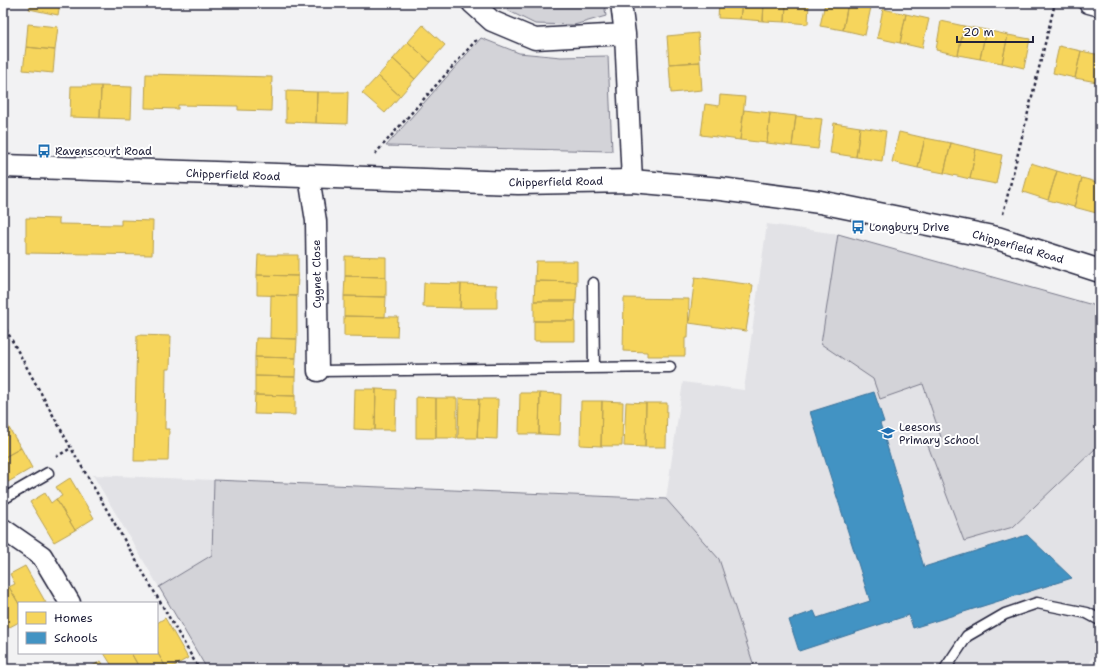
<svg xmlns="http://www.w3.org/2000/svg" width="1103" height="672" font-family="'Shantell Sans',sans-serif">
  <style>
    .built { fill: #e2e2e6 }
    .green { fill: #d3d3d8; stroke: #7a7a8a }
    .homes { fill: #f6d55c; stroke: #b69f52 }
    .schools { fill: #4393c3; stroke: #39719a }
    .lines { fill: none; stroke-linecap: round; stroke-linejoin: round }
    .lane-casing { stroke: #22223b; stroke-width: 13 }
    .street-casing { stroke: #22223b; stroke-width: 23 }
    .secondary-casing { stroke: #22223b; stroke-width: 25 }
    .path { stroke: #22223b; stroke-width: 2.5; stroke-dasharray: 3 3; stroke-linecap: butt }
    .lane { stroke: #fff; stroke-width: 10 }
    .street { stroke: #fff; stroke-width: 20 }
    .secondary { stroke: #fff; stroke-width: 22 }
    .labels { text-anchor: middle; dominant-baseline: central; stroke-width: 4; stroke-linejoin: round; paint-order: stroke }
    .poi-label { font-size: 11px; fill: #22223b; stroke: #fff; text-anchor: start }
    .street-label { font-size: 11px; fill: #22223b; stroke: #fff }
  </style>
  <rect width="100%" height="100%" fill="#f2f2f3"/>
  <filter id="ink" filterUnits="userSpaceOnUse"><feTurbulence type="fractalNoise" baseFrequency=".025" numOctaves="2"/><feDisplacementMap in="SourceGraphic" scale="8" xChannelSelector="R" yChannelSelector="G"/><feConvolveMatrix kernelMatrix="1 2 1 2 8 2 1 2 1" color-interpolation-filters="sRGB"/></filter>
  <g filter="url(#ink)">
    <!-- built -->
    <path class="built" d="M767,224l71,10 262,73v338l-14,24h-879l-114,-194 573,24 17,-117 61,8z"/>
    <!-- green -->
    <path class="green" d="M513,3h91l2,13 -32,9 -39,-1 -28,-14z
      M481,38l38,15 42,4 47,-1 4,95 -226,-5z
      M838,234l262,73v142l-3,-2 -84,80 -49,14 -37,-98 14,-6 -18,-53 -43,15 -7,-20 -52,-35z
      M214,480l452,19 53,60 36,110h-548l-48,-82 53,-32z"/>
    <!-- homes -->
    <path class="homes" d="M31,3h29l-2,12 -29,-6z
      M719,3h23l-2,16 -22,-1z
      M742,3h22l-1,18 -23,-2z
      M764,3h22l-1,19 -22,-1z
      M786,3h23l-1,21 -23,-2z
      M825,3h23l-5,27 -23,-4z
      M848,3l23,4 -6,28 -22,-5z
      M883,9l23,5 -6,29 -23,-5z
      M906,14l23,5 -7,29 -22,-5z
      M941,21l23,5 -6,29 -22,-5z
      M28,24l30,3 -3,23 -29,-3z
      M423,25l22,20 -15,17 -22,-20z
      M964,26l22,4 -6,29 -22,-4z
      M986,30l22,5 -6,28 -22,-4z
      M698,33l2,29 -31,2 -2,-28z
      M1008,35l22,4 -6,29 -22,-5z
      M408,42l22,20 -15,17 -22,-20z
      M1059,46l22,5 -6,27 -22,-5z
      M26,47l29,3 -2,23 -30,-3z
      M1081,51l19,4 -3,27 -22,-4z
      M393,59l22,20 -15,17 -22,-20z
      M700,62l2,28 -31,3 -2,-29z
      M146,74l126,3 -1,34 -33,-1v-4l-60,-1v4l-33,-1z
      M378,76l22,20 -15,17 -23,-20z
      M71,86h30l-1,32 -30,-1z
      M101,86l31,1 -1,32 -31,-1z
      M286,91l31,1 -1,31 -30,-1z
      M317,92h31l-1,32 -31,-1z
      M720,95l25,2 -5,43 -39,-5 4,-31 14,2z
      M744,110l26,3 -3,30 -27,-3z
      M770,113l26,3 -4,30 -25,-3z
      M796,116l26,3 -4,30 -26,-3z
      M834,123l26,4 -4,30 -26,-4z
      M860,127l26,4 -4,30 -26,-4z
      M899,132l26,6 -7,30 -26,-6z
      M925,138l26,5 -7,30 -26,-5z
      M951,143l25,6 -6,30 -26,-6z
      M976,149l26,6 -6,29 -26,-5z
      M1031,163l26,8 -9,29 -25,-8z
      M1057,171l25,7 -8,29 -26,-7z
      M1082,178l18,5v31l-26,-7z
      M26,218l33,1v5l62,1v-5l32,1 -1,34 -126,-2z
      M258,255h40v21l-41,-1z
      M345,256l41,1v20l-41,-1z
      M536,261h41v21l-42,-1z
      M257,275l41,1 -1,20 -40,-1z
      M345,276l41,1v20l-42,-1z
      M695,277l58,8 -7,46 -57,-8z
      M535,281l42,1 -1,19h-42z
      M424,283l37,1 -1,24 -37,-1z
      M461,284l36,1v23h-37z
      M271,295l26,1v43l-27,-1z
      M344,296l42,1 -1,20 -41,-1z
      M624,298l65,1 -1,39h-3v18h-38v-4l-24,-1z
      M534,301h42l-1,20h-41z
      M344,316l54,1 -1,20 -53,-1z
      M534,321h41v20h-41z
      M137,335l34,1 -1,33h-4l-1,60h4l-1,32h-34z
      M256,338l41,1 -1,19 -41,-1z
      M255,357l41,1 -1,19 -40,-1z
      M255,376l40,1v19l-40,-1z
      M355,389h21l-1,41 -21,-1z
      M376,389l20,1 -1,40h-20z
      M520,393h20l-1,41h-20z
      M540,393l21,1 -1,41 -21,-1z
      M255,395l40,1v19l-41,-1z
      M416,397l20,1v40h-20z
      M436,398h21v40h-21z
      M459,398l20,1 -2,39h-19z
      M479,399h19l-1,40 -20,-1z
      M581,401h21l-1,45 -21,-1z
      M602,401l21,1 -1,44h-21z
      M626,402l20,1 -1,44 -21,-1z
      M646,403h21l-1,44h-21z
      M3,417l6,11 -6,3z
      M9,428l12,20 -18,10v-27z
      M21,448l11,20 -29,17v-27z
      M70,478l24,40 -19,12 -19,-31 6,-3 -6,-9z
      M45,493l6,10 5,-4 19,31 -21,12 -24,-40z
      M25,566l21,37 -27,1 -10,-17 6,-3 -5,-10z
      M9,587l10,17v18l-13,7 -3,-5v-33z
      M165,618l23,40 -19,11h-2l-10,-17v-29z
      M157,652l10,17h-27l-9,-16z
      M104,653h27l9,16h-26z
      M101,661l5,8h-19z"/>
    <!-- schools -->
    <path class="schools" d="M874,392l10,30 -4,1 44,144 103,-32 45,43 -159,50 -4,-13 -110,36 -10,-31 25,-9 3,7 53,-17 -60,-189z"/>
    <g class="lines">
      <!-- lane casing -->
      <g class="lane-casing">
        <path id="lane" d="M593,283l1,85
          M318,371l352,-4
          M3,499l45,-26
          M945,669l22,-33 38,-22 32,-11 50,10 13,7"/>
      </g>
      <!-- street casing -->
      <g class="street-casing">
        <path id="street" d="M472,3l20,18 43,18 90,-5
          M621,3l4,31 7,147
          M1089,3l11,3
          M309,177l7,44 2,150
          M3,529l39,27 28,47"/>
      </g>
      <!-- secondary casing -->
      <g class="secondary-casing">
        <path id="secondary" d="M3,166l515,17 114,-2 89,8 99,13 177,36 103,33"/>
      </g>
      <!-- path -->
      <path class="path" d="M375,154l103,-116
        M1003,214l52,-211
        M3,324l68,124 128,221
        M56,457l15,-9"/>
      <!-- lane -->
      <use href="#lane" class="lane"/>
      <!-- street -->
      <use href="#street" class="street"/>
      <!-- secondary -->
      <use href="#secondary" class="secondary"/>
    </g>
  </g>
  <!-- icons -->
  <defs>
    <g id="bus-bare" transform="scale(1.08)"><path d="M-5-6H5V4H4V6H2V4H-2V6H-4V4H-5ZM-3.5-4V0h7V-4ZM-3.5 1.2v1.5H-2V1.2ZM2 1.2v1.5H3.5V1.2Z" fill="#1f6fb2" stroke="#fff" stroke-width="2.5" paint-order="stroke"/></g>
    <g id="school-bare" transform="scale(1.08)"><path d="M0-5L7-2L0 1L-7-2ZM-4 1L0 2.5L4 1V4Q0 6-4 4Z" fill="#1f6fb2" stroke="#fff" stroke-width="2.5" paint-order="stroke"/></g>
  </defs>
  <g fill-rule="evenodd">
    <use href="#bus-bare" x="44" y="151"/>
    <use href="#bus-bare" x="858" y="227"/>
    <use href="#school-bare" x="888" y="433"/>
  </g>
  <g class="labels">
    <!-- poi labels -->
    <g class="poi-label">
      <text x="55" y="151">Ravenscourt Road</text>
      <text x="869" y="227">Longbury Drive</text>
      <text x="899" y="427">Leesons<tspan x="899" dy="13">Primary School</tspan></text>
    </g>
    <!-- street labels -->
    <g class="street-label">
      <text transform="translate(233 175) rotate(2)">Chipperfield Road</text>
      <text transform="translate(556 182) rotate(-1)">Chipperfield Road</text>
      <text transform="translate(1018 247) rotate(16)">Chipperfield Road</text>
      <text transform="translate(317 274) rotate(-91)">Cygnet Close</text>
    </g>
  </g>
  <!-- margin -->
  <rect width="1103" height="672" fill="none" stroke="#fff" stroke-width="16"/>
  <rect x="8" y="8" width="1087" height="656" fill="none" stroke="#22223b" stroke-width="1.5" filter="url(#ink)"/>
  <!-- legend -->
  <rect x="18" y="602" width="140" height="52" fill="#ffffff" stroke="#a7a7b1"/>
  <rect x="26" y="612" width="20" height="12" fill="#f6d55c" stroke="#a7a7b1"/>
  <text x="54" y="622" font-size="12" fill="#22223b">Homes</text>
  <rect x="26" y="632" width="20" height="12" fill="#4393c3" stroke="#a7a7b1"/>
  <text x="54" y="642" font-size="12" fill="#22223b">Schools</text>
  <!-- scale -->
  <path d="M957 36v6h76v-6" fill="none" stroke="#22223b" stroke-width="2"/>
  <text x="963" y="36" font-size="12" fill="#22223b" stroke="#ffffff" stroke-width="3" paint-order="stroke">20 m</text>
</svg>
